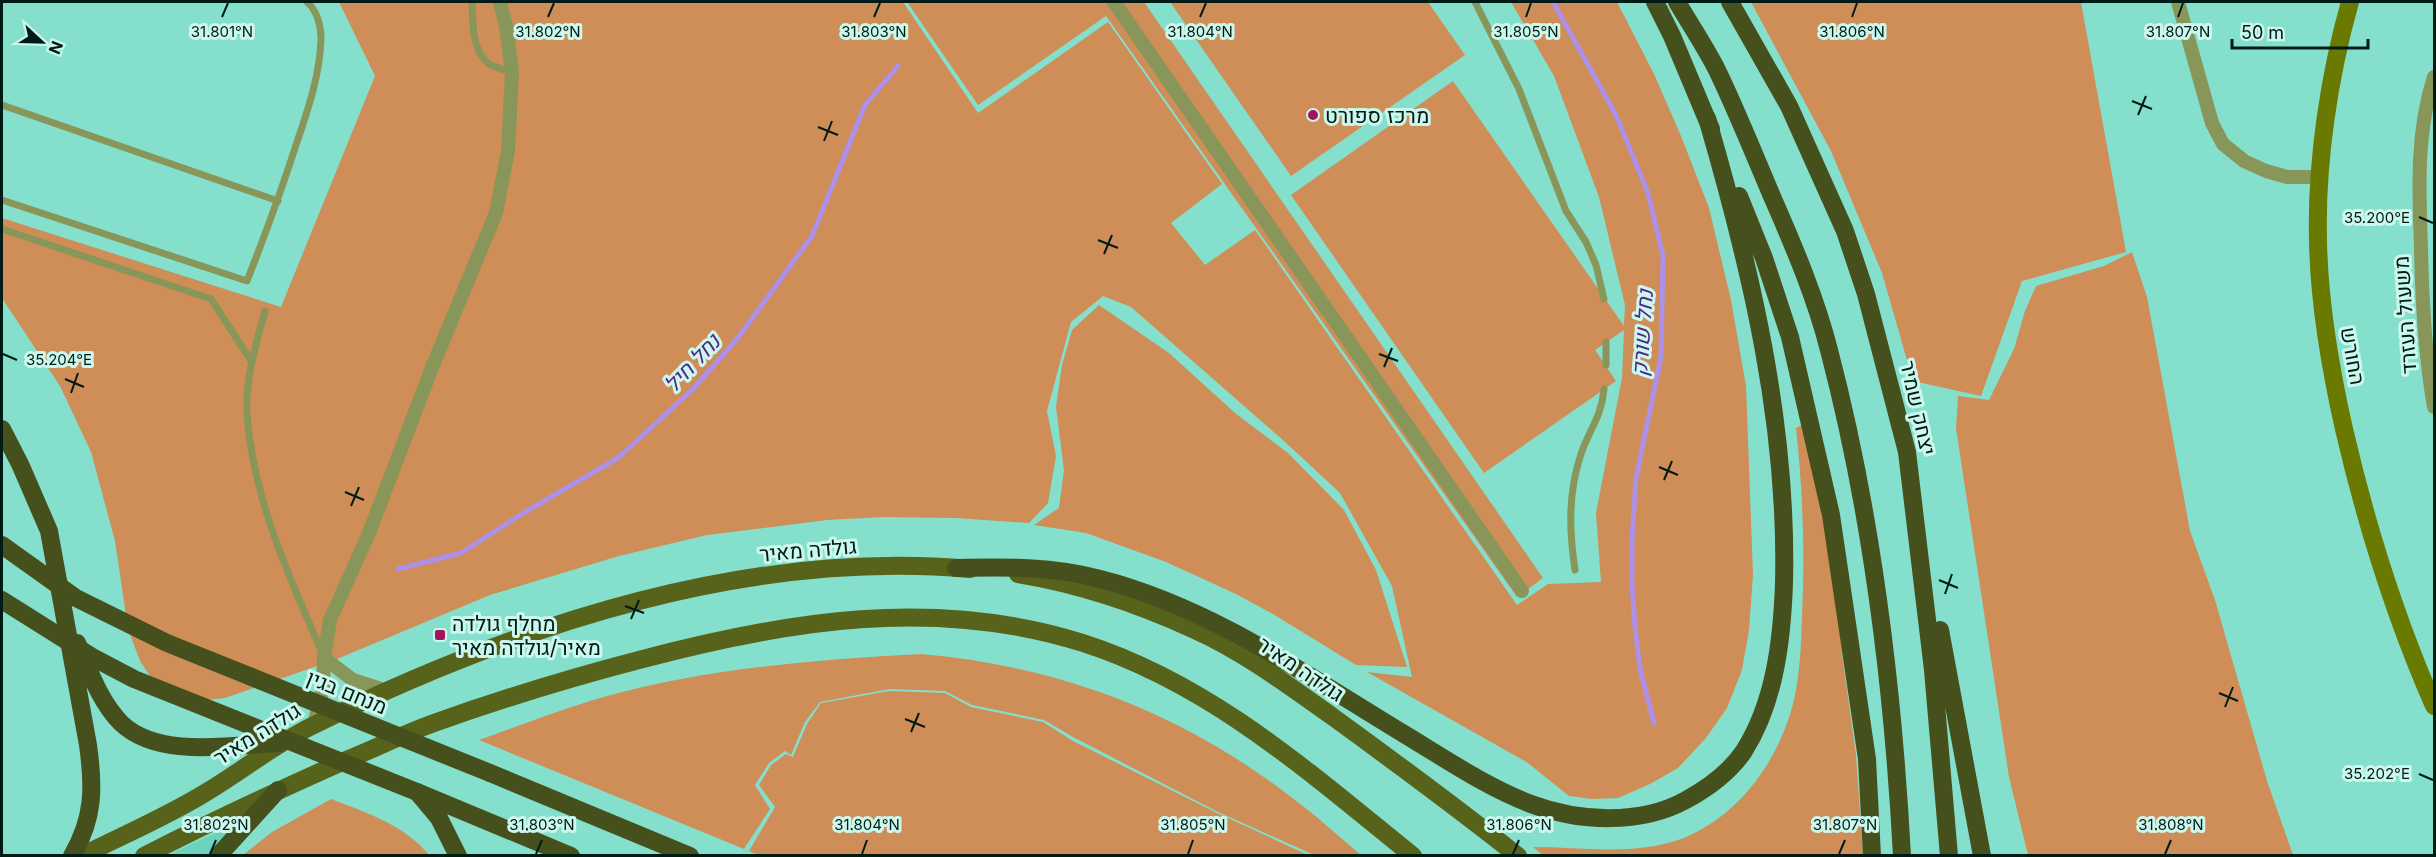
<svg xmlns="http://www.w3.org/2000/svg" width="2436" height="857" font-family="Inter,Heebo,sans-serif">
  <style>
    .built { fill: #6cd2bd }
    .green { fill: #cf8d58 }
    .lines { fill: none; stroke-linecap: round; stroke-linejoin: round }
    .stream { stroke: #ad90e8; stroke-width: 5 }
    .lane { stroke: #899659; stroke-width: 7 }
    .street { stroke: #899659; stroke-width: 14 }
    .secondary { stroke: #6a7a01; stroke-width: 18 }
    .primary { stroke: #57631b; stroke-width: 18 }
    .highway { stroke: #46501c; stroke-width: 18 }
    .highway-bridge { stroke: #46501c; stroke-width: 18 }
    .ticks { fill: none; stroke: #001b16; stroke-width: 2 }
    .poi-dot { fill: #a3155a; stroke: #ccf7ec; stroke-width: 2 }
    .labels { text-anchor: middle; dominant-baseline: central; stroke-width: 6; stroke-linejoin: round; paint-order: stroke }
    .poi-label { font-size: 21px; fill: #001b16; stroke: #ccf7ec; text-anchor: start }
    .street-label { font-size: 21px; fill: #001b16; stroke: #ccf7ec }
    .water-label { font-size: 22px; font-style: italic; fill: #502489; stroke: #ccf7ec }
    .ticks-label { font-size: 15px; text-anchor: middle; fill: #001b16; stroke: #ccf7ec; stroke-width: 6; stroke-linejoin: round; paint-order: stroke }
  </style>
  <rect width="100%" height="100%" fill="#84e0cc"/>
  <!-- built -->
  <path class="built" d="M233,825l-16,30h-49z"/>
  <!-- green -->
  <path class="green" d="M339,2h564l75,111 130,-91 114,162 -51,39 34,42 50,-35 262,375 31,-21 53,-2 -5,-69 26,-135 2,-48 -29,20 21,31 -132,92 -193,-278 162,-114 171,245 1,-21 -26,-108 -45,-121 -43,-74h106l37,72 27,62 28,72 22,92 15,86 7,189 -4,55 -7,40 -15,38 -21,30 -28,30 -28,16 -32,14 -26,1 -23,-3 -41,-33 -161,-91 45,5 -20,-91 -52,-93 -56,-52 -153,-134 -28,-11 -32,26 -24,89 9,45 -8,47 -19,20 -74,-5 -72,-1 -56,3 -120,15 -88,21 -129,39 -153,64 -112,39 -28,3 -43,-19 -14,-21 -12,-32 -13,-88 -24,-89 -31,-66 -58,-88v-80l279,89 94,-231z
    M907,2h237l399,576 -26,19 -411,-581 -128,89z
    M1170,2h258l37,53 -174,121z
    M1751,2h330l45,250 -104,29 -41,115 -68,-15 -31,-108 -51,-122z
    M2132,252l15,45 43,234 25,69 52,181 26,74h-265l-19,-78 -53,-349 2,-32 31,4 25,-51 11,-38 11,-25 68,-20z
    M1099,305l70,48 66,60 53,40 56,57 32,60 31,97 -51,-2 -83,-51 -37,-20 -70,-32 -80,-29 -52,-8 25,-17 5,-38 -8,-63 6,-42 10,-35z
    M1802,425l28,118 12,111 14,101 7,100 -319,1 -11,-9c49,0 101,9 148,-8 58,-22 99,-80 113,-139 6,-27 7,-55 8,-82 3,-63 1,-127 -6,-190z
    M921,654c137,12 260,58 370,143 25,18 47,39 70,58h-47l-98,-44 -141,-73 -31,-18 -72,-15 -27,-14 -55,-2 -70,13 -15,20 -14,33 -6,-4 -16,12 -14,22 15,24 -26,40 -265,-109c40,-14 80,-30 121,-42 104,-30 213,-38 321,-44z
    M889,691l56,2 26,14 72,15 30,19 142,71 93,43 -547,1 -12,-5 26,-44 -16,-22 12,-20 15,-11 7,3 14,-33 14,-21z
    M331,799c34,13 74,26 98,56h-186l29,-23z"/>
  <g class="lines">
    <!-- stream -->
    <path class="stream" d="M1553,2l63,113 32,78 15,63 -2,101 -25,121 -4,61v45l3,43 5,42 14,54
      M398,569l63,-16 64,-41 93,-54 75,-69 44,-50 75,-103 53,-131 33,-39"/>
    <!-- lane -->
    <path class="lane" d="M472,2c1,19 -1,48 17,62 6,4 15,5 22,8
      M1475,2l44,87 47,122 20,31 10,23 8,34
      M2,105l276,96
      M2,200l245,81c18,-46 35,-92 50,-139 11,-32 23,-68 24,-103 0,-13 -4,-29 -14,-37
      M2,229l209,70 41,63
      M265,311c-9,33 -20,69 -18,103 6,85 42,162 75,239
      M1606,342v23
      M1575,570c-6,-40 -7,-77 6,-116 8,-24 21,-38 23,-65"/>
    <!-- street -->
    <path class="street" d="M1114,2l408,589
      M2178,2l34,121 11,21 21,17 22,10 21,6h34
      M2434,77c-18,56 -15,113 -13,171 1,54 4,107 13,159
      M324,658l29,22 34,11
      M314,725l9,-38 1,-29 6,-38 39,-87 64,-168 63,-152 12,-62 4,-79 -6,-46 -6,-24"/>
    <!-- secondary -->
    <path class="secondary" d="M2350,2c-21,74 -34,161 -32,238 1,64 12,127 26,189 22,95 51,188 90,277"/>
    <!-- primary -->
    <path class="primary" d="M1018,574c61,10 121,30 177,56 49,22 94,56 138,87 62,45 124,91 185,139
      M82,856c41,-21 84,-39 123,-63 37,-22 70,-49 109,-68 199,-98 432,-176 656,-156
      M144,856c68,-35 137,-67 207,-98 27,-11 55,-25 83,-35 67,-24 136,-45 205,-63 147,-39 295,-64 444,-17 128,41 227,130 330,213"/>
    <!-- highway -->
    <path class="highway" d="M1655,2l17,34 39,93
      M1677,2c13,22 27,43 39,66 21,43 39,89 58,133 21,48 42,98 55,149 43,164 64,336 73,506
      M1730,2l59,104 56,125 21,63 41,158 26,218 16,186
      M1739,196l25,62 26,79 41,178 36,244 5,97
      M2,429l18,35 29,67 39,214c6,43 6,73 -16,111
      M956,568c49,-1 97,-2 144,11 110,28 208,97 304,155 40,24 84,54 127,70 48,18 110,21 155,-4 22,-12 44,-28 58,-49 31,-49 38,-111 40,-168 4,-158 -33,-314 -77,-465
      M1940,630l42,226
      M77,643c12,27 23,59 44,80 37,36 111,22 159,20
      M490,773l200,83
      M417,792l154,64
      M418,793l21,25 19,38
      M218,856l60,-66"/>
    <!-- highway-bridge -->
    <path class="highway-bridge" d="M2,545l74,53 91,45 323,130
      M2,600l92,58 40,21 283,113"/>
  </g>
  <!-- ticks -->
  <path class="ticks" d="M222,17l6,-14M548,17l6,-14M874,17l6,-14M1200,17l6,-14M1526,17l5,-14M1852,17l5,-14M2178,17l5,-14M2132,101l20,8M2138,115l8,-19M818,127l20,8M824,141l8,-20M2419,217l14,6M1098,240l20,8M1104,254l8,-19M3,354l14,6M1379,354l19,7M1384,367l8,-19M65,379l19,8M71,393l7,-20M1659,467l19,8M1664,480l8,-19M345,492l19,8M351,506l8,-19M1939,580l19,8M1945,594l7,-20M625,606l19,7M631,619l8,-19M2219,693l19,8M2225,707l8,-20M905,719l20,8M911,732l8,-19M2419,774l14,6M210,854l6,-14M536,854l6,-14M862,854l5,-14M1188,854l5,-14M1513,854l6,-14M1839,854l6,-14M2165,854l6,-14"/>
  <!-- markers -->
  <g class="poi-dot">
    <circle cx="1313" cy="115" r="6"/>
    <rect x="434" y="629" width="12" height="12" rx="3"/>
  </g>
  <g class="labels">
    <!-- poi labels -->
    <g class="poi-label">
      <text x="1325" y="115">מרכז ספורט</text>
      <text x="452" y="623">מחלף גולדה<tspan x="452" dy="24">מאיר/גולדה מאיר</tspan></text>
    </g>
    <!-- street labels -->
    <g class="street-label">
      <text transform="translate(2405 315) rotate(-94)">משעול העזרד</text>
      <text transform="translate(2353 356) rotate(80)">החורש</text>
      <text transform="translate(1918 408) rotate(77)">יצחק שמיר</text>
      <text transform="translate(808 550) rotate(-5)">גולדה מאיר</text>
      <text transform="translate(1301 669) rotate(34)">גולדה מאיר</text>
      <text transform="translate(347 692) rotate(22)">מנחם בגין</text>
      <text transform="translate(257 734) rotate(-32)">גולדה מאיר</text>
    </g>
    <!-- water labels -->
    <g class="water-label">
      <text transform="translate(1642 333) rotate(-86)">נחל שורק</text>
      <text transform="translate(692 363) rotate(-47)">נחל חיל</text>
    </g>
  </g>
  <g class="ticks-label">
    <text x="222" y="37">31.801°N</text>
    <text x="1852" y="37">31.806°N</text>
    <text x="548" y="37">31.802°N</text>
    <text x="874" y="37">31.803°N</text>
    <text x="1200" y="37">31.804°N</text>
    <text x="1526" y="37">31.805°N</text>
    <text x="2178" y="37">31.807°N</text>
    <text x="2377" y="223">35.200°E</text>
    <text x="59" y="365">35.204°E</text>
    <text x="2377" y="779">35.202°E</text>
    <text x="216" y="830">31.802°N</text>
    <text x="542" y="830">31.803°N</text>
    <text x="867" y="830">31.804°N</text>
    <text x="1193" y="830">31.805°N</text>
    <text x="1519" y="830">31.806°N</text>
    <text x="1845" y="830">31.807°N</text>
    <text x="2171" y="830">31.808°N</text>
  </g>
  <!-- border -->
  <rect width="2436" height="857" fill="none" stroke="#001b16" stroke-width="6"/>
  <!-- north arrow -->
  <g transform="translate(42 42) rotate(112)" stroke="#ccf7ec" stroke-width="4.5" paint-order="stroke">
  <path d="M0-4.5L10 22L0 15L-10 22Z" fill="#001b16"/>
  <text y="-9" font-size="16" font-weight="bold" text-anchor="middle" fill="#001b16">N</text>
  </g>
  <!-- scale -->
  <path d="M2232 39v9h136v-9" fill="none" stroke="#001b16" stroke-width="3"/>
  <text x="2241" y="39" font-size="18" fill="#001b16" stroke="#ccf7ec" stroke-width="4.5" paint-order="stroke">50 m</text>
</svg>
